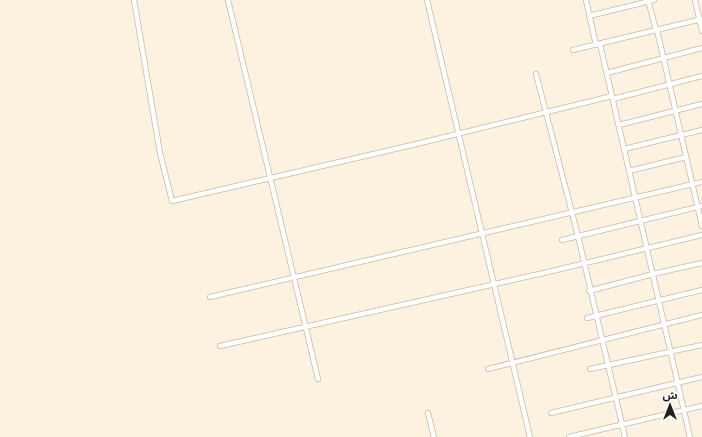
<svg xmlns="http://www.w3.org/2000/svg" width="702" height="437" font-family="Georgia,'Noto Sans Arabic',serif">
  <style>
    .lines { fill: none; stroke-linecap: round; stroke-linejoin: round }
    .minor-casing { stroke: #c7b9a4; stroke-width: 6 }
    .minor { stroke: #fff; stroke-width: 4.5 }
  </style>
  <rect width="100%" height="100%" fill="#fdf1e0"/>
  <g class="lines">
    <!-- minor casing -->
    <g class="minor-casing">
      <path id="minor" d="M134,0l26,153 12,48 236,-55 204,-50
        M228,0l90,379
        M427,0l103,437
        M586,0l10,45
        M648,0l8,30
        M695,0l7,31
        M589,16l65,-16
        M657,30l45,196
        M600,44l90,393
        M573,50l129,-31
        M607,73l95,-25
        M536,74l42,162 47,201
        M613,99l89,-23
        M619,125l83,-21
        M624,149l78,-19
        M629,171l57,-14
        M562,240l140,-34
        M589,291l64,-17 49,-11
        M210,297l492,-115
        M587,318l115,-28
        M220,346l328,-74 154,-37
        M488,369l214,-54
        M590,369l112,-24
        M428,413l6,24
        M551,413l151,-36
        M569,437l133,-31"/>
    </g>
    <!-- minor -->
    <use href="#minor" class="minor"/>
  </g>
  <!-- north arrow -->
  <g transform="translate(670 405)" stroke="#ffffff" stroke-width="3" paint-order="stroke">
  <path d="M0-3L7 15L0 10L-7 15Z" fill="#241f17"/>
  <text y="-6" font-size="11" font-weight="bold" text-anchor="middle" fill="#241f17">ش</text>
  </g>
</svg>
